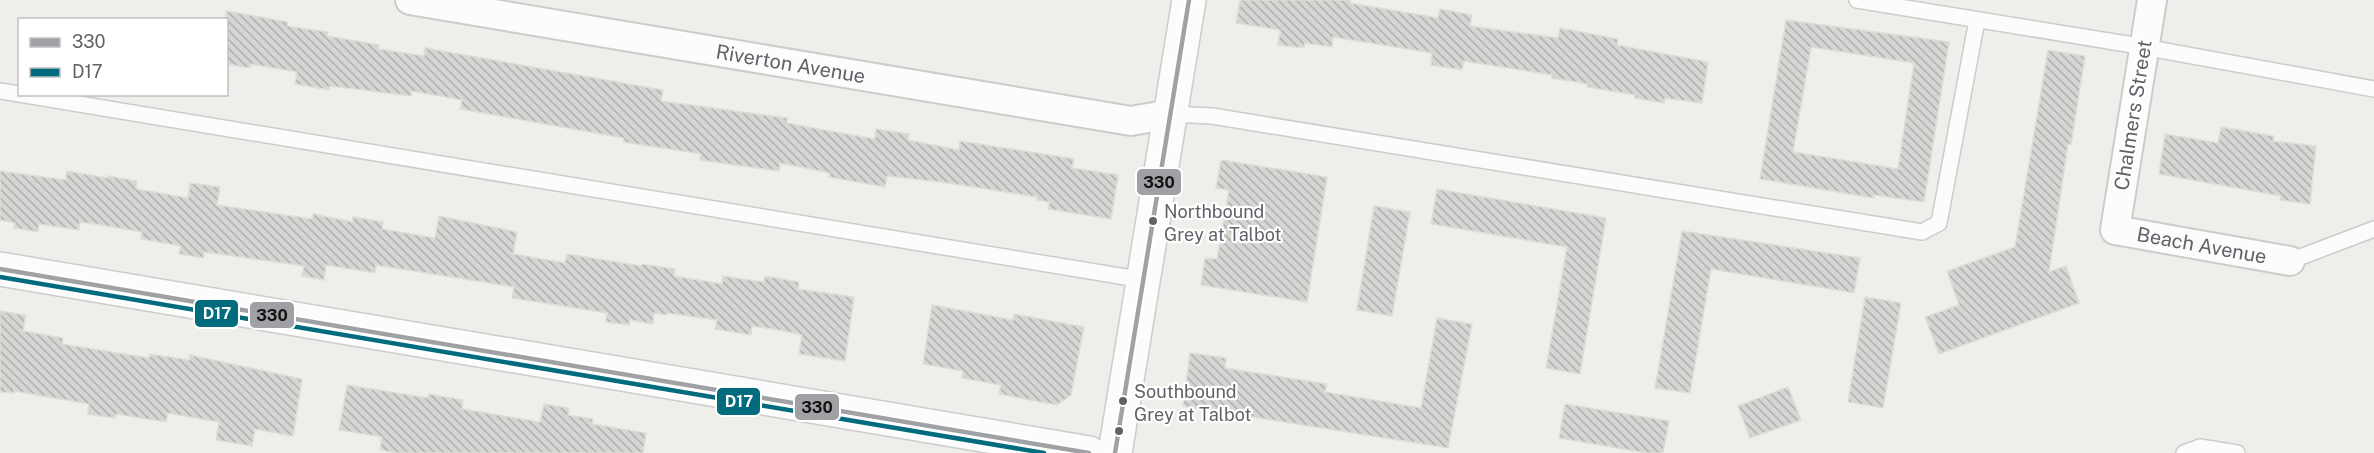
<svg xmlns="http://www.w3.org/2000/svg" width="2374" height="453" font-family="'Public Sans',sans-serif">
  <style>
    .building { fill: url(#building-back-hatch); stroke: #deddd9; stroke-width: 1.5; fill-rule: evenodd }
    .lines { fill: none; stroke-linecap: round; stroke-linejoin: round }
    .service-casing { stroke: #cbcccc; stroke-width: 18 }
    .minor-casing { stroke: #cbcccc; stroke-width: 32 }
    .tertiary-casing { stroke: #cbcccc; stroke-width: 36 }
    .service { stroke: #fdfcfc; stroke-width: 15 }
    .minor { stroke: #fdfcfc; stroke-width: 28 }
    .tertiary { stroke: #fdfcfc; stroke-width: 33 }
    .bus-1-casing { stroke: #fff; stroke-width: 9 }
    .bus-2-casing { stroke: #fff; stroke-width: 9 }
    .bus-1 { stroke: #9fa1a4; stroke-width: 4.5 }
    .bus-2 { stroke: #026c7e; stroke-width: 4.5 }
    .bus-dot { fill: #5f6368; stroke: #fff; stroke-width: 2 }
    .labels { text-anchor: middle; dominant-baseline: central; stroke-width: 4.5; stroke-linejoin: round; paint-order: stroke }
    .bus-label { font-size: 18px; fill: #5f6368; stroke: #fff; text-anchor: start }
    .street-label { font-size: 20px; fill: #5f6368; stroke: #fff }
    .line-badge { stroke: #fff; stroke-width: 2 }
    .badge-label { font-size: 16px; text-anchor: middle; font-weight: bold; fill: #fff }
    .pale-badge-label { font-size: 16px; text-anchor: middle; font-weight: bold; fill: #111 }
  </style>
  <defs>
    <pattern id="building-back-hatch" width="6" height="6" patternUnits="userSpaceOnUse" patternTransform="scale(1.5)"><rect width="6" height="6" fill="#d6d5d3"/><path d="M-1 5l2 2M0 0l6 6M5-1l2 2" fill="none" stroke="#b1b0af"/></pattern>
  </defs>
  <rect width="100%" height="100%" fill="#efeeea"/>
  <!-- building -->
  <path class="building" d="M1240,0h110v3l88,15 2,-9 32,6 -2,11 88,12 2,-10 58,11 -1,6 91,17 -6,41 -37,-5 -1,5 -29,-5v-3l-48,-8 1,-3 -36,-6v-3l-88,-14 -2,9 -31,-5 1,-12 -99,-16 -1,10 -27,-4 -1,5 -26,-3 2,-15 -44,-7z
    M226,11l62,11 -1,4 41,6 -1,4 52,9 -1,4 46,7 1,-8 238,42 -2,11 126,17v5l43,8 45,8 1,-10 33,5 -1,6 51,10 1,-9 109,17 5,1 -2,9 46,7 -7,44 -63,-10 2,-7 -13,-2v-3l-96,-15 -54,-6 -2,11 -56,-10 1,-4 -50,-10 -1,8 -79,-11 1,-6 -78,-12 1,-4 -164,-29 2,-9 -50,-9 -1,5 -81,-10 -1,4 -34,-6 2,-12 -46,-8 -1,4 -24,-4z
    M1786,20l163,22 -25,160 -50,-7v3l-114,-19zM1811,47l103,16 -16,106 -105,-17z
    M2048,50l37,6 -14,88h-3l-19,128 17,-6 13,37 -140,51 -14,-37 34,-12 -12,-34 68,-24z
    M2221,127l53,9 -1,5 43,5 -6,58 -30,-4 1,-4 -122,-22 6,-40 53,9z
    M1221,160l106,17 -20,125 -106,-17 4,-27 12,1 12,-69 -13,-2z
    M0,171l66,9 1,-9 41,7v-2l29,5 -1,8 52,9 2,-15 30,4 -3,18 95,14 1,-5 40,8v-5l30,5 -1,7 53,9 4,-22 78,16 -4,22 52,9 2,-9 74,12 1,-2 33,5 -1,7 48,8 1,-8 41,6 1,-6 34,6 -1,7 56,8 -9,64 -46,-7 3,-19 -23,-5 -27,-4 -1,9 -36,-6 2,-9 -50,-7v2l-13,-2 -1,11 -23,-4 -1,5 -23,-3 1,-9 -95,-15 2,-11 -138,-22 -1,8 -49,-8 -2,15 -22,-4 2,-10 -100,-14 -1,6 -24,-4 2,-8 -40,-7 1,-7 -47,-8 -15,-2 -1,8 -40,-6 -1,8 -24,-4 1,-5 -15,-3z
    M1437,189l169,29 -26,156 -34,-6 21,-121 -136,-23z
    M1374,206l36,6 -18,104 -35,-6z
    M1682,231l178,27 -6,35 -143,-24 -21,124 -35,-5z
    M1865,297l36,6 -18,105 -35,-6z
    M932,305l81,15 1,-6 70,13 -13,68 -14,10 -58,-11 2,-9 -39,-7 1,-7 -40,-7z
    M0,311l26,4 -3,16 40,7 -1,6 87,14 1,-4 39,6 1,-5 112,24 -9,57 -38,-7 -3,17 -36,-6 3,-18 -51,-9 -2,9 -50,-8 -1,4 -27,-4 1,-10 -75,-13v2l-14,-1z
    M1437,318l35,6 -24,124 -265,-42 7,-53 36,5 -1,10 102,16 -2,8 96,16z
    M347,385l81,13 1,-4 34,6 -1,9 78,13 4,-18 25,4 -1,7 25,4 -1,5 54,9 -3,20h-245l-18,-3 2,-13 -43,-7z
    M1788,387l13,33 -51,18 -12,-32z
    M1565,404l104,17 -6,32h-17l-87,-15z"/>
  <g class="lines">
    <!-- service casing -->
    <g class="service-casing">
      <path id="service" d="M1857,0l270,44 247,45
        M0,91l1144,189
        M1171,114l41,2 710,116 17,-9 38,-203
        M2290,261l84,-32
        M2184,453l16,-6 37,6"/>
    </g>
    <!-- minor casing -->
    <g class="minor-casing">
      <g id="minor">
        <path id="s1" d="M410,0l721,121 40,-7"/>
        <path id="s2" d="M2152,0l-37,230 175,31"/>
      </g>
    </g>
    <!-- tertiary casing -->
    <g class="tertiary-casing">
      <path id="tertiary" d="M0,269l1089,184
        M1115,453l74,-453"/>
    </g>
    <!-- service -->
    <use href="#service" class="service"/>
    <!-- minor -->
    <use href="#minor" class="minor"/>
    <!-- tertiary -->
    <use href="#tertiary" class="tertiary"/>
    <!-- bus-1 casing -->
    <g class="bus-1-casing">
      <path id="bus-1" d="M0,269l1089,184
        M1115,453l74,-453"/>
    </g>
    <!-- bus-2 casing -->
    <g class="bus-2-casing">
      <path id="bus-2" d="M0,277l1044,176"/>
    </g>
    <!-- bus-1 -->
    <use href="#bus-1" class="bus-1"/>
    <!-- bus-2 -->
    <use href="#bus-2" class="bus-2"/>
  </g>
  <!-- markers -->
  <g class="bus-dot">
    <circle cx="1153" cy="221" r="5"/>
    <circle cx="1123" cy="401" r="5"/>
    <circle cx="1119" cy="431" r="5"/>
  </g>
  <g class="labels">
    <!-- bus labels -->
    <g class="bus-label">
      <text x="1164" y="211">Northbound<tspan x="1164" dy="23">Grey at Talbot</tspan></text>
      <text x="1134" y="391">Southbound<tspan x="1134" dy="23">Grey at Talbot</tspan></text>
    </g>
    <!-- street labels -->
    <g class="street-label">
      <text stroke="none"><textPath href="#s1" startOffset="386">Riverton Avenue</textPath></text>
      <text transform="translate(2133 115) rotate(-81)">Chalmers Street</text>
      <text stroke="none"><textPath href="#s2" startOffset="321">Beach Avenue</textPath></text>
    </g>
  </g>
  <g class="line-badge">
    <rect x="1136" y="168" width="46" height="28" rx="6" fill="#9fa1a4"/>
    <rect x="194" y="299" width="45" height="29" rx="6" fill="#026c7e"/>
    <rect x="249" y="301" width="46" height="28" rx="6" fill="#9fa1a4"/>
    <rect x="716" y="387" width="45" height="29" rx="6" fill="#026c7e"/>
    <rect x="794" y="393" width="46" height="28" rx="6" fill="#9fa1a4"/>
  </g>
  <g class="badge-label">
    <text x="217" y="319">D17</text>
    <text x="739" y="407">D17</text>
  </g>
  <g class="pale-badge-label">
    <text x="1159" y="188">330</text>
    <text x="272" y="321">330</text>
    <text x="817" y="413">330</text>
  </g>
  <!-- legend -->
  <rect x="18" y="18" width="210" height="78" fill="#ffffff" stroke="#bfc1c3" stroke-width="1.5"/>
  <rect x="30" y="38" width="30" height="9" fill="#9fa1a4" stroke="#bfc1c3" stroke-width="1.5"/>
  <text x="72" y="48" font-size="18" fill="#5f6368">330</text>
  <rect x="30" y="68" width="30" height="9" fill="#026c7e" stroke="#bfc1c3" stroke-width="1.5"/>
  <text x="72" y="78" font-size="18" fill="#5f6368">D17</text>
</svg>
